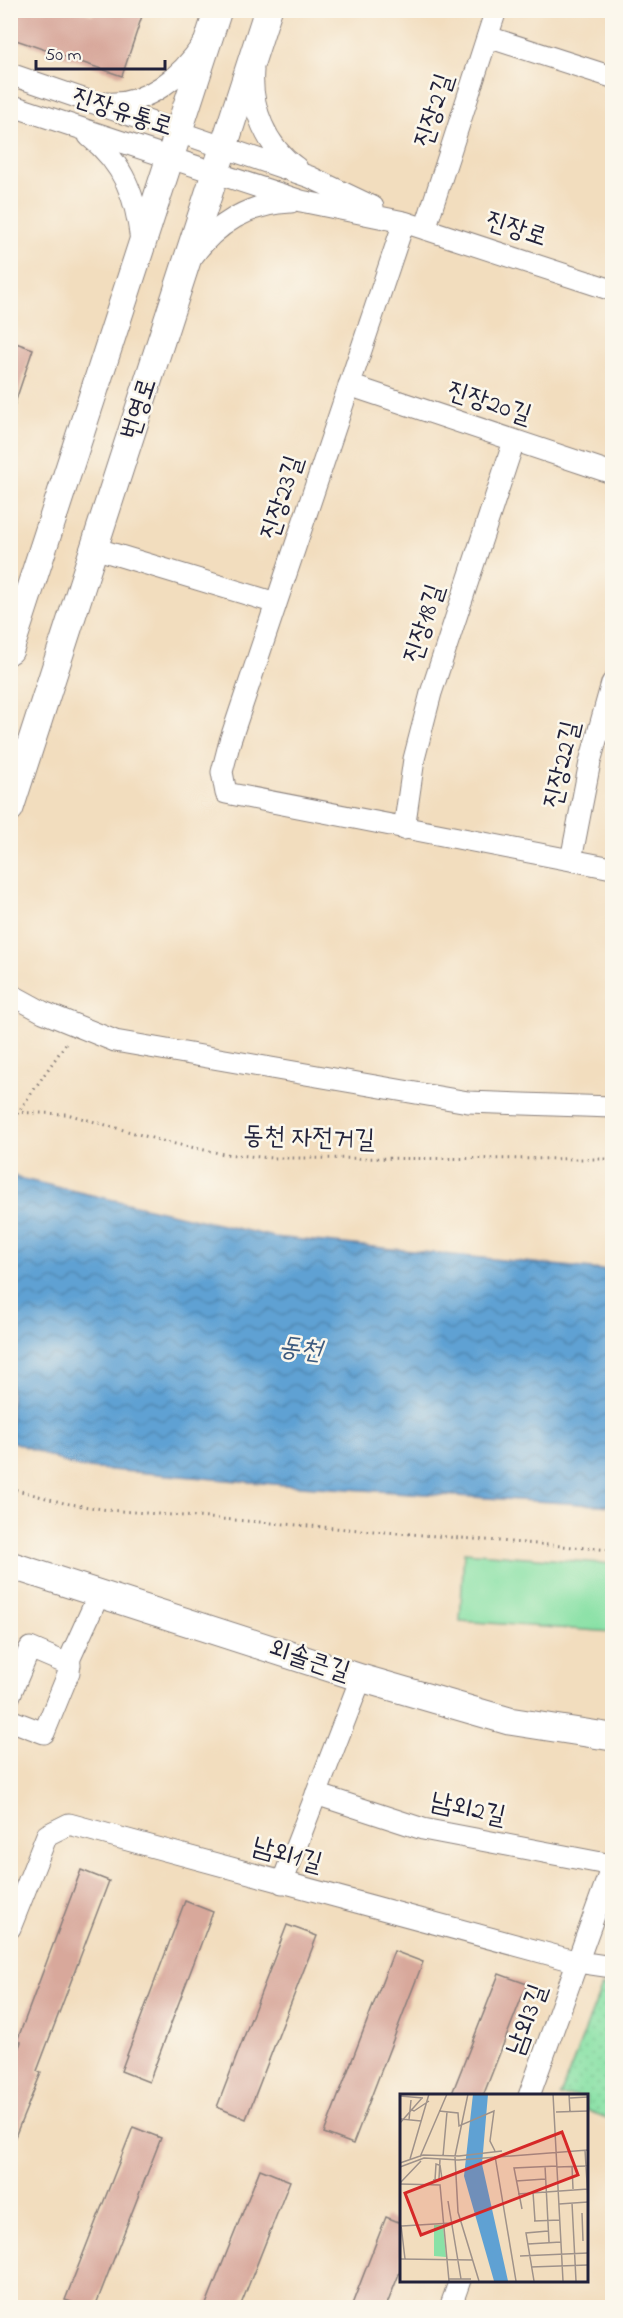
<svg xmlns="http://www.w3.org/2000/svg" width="623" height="2318" font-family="'Indie Flower','Poor Story',sans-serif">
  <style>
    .grass { fill: url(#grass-dots); stroke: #568270; stroke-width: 1.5 }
    .pitch { fill: #89e1a6; stroke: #568270; stroke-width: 1.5 }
    .water { fill: url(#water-waves); stroke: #406287; stroke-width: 1.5 }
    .building { fill: #d8a89b }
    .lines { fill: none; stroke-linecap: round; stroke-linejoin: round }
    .minor-casing { stroke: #8a807c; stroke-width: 23 }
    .major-casing { stroke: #8a807c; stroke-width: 29 }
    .path { stroke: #8a807c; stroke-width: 3; stroke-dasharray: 1.5 4.5; stroke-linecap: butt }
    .minor { stroke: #fff; stroke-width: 21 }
    .major { stroke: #fff; stroke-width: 27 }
    .labels { text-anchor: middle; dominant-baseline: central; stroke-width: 5; stroke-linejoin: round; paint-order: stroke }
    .street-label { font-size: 26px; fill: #22223b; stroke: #fbf7ec }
    .water-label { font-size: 27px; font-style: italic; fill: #3d5b7f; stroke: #fbf7ec }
    .inset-road { fill: none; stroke: #9f928a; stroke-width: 1.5 }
    .view { fill: #d62828; fill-opacity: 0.15; stroke: #d62828; stroke-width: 3 }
    .inset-edge { fill: none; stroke: #22223b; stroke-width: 3 }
  </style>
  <defs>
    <pattern id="grass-dots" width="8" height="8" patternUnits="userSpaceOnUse" patternTransform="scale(1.5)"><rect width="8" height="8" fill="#89e1a6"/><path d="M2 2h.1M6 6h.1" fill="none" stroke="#76c190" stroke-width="1.8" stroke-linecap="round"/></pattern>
    <pattern id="water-waves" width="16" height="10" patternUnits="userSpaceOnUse" patternTransform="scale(1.5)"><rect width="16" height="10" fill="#5fa1d3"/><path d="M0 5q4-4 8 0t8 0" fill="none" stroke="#4e83ac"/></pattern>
  </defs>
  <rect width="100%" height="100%" fill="#fbf7ec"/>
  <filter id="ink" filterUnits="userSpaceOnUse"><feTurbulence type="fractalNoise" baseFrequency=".0167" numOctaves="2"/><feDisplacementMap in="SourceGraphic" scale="12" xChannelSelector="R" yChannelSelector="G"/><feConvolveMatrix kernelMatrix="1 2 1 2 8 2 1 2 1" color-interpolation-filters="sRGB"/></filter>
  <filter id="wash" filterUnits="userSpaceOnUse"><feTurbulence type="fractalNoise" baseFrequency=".008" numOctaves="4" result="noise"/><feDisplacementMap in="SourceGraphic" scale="24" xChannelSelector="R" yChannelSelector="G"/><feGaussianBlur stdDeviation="1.35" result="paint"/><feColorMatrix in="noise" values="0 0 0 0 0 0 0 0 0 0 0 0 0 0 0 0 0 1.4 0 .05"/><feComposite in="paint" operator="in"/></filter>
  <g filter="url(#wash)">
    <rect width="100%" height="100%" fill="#f2ddbe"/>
    <!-- grass -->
    <path class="grass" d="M602,1986l10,3v131l-26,-10v-14h-26z"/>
    <!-- pitch -->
    <path class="pitch" d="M464,1552l148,12v68l-152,-11z"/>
    <!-- water -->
    <path class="water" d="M11,1174l7,4 256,59 338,34v235l-327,-21 -209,-18 -65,-26z"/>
    <g id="blocks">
      <!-- building -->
      <path class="building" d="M10,10h69l14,5 1,-5h50l-22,66 -112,-38z
        M10,341l23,8 -20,60h-3z
        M81,1870l28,11 -72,190 4,2 -31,76v-79l11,-28 -4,-1z
        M185,1901l28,11 -64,170 -28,-11z
        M287,1925l30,11 -71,183 -29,-12z
        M394,1951l29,11 -70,182 -29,-11z
        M499,1974l28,10 -44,112h-32z
        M133,2127l28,11 -66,169h-9l-21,-7z
        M260,2169l30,12 -50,126h-35z
        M386,2217l15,6v46l-15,38h-35z"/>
    </g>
  </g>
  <g filter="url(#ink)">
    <use href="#blocks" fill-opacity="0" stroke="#8a807c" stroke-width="1.5"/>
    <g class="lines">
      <!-- minor casing -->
      <g class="minor-casing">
        <path id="minor" d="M488,37l124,40
          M253,70c-3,37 13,77 44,98
          M10,74l300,103 63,30
          M106,103c40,3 76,-27 97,-59
          M10,105l291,96 103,21 208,68
          M89,136c35,28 47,61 52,105
          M404,222l-174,519 -8,31 4,21 386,75
          M425,229l71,-219
          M192,257c24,-33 58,-54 99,-55
          M349,385l263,88
          M94,548l182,55
          M404,829l10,-70 17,-66 83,-252
          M571,860l19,-98 22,-79
          M10,994l33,18 72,29 353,61 144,5
          M10,1695l20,-47 40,17
          M10,1720l34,13 25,-61 1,-14 29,-64
          M316,1794l107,35 189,36
          M282,1883l79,-205
          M10,1928l37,-93 22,-11 509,138 34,5
          M529,2096l83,-230
          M450,2308l10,-28"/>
      </g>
      <!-- major casing -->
      <g class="major-casing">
        <path id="major" d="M10,650l208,-640
          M10,808l258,-798
          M10,1565l351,113 148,43 103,16"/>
      </g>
      <!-- path -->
      <path class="path" d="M10,1112l57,2 99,28 58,12 49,4 339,1
        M17,1114l50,-72
        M10,1488l54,15 44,7 504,40"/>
      <!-- minor -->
      <use href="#minor" class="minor"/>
      <!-- major -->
      <use href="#major" class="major"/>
    </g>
  </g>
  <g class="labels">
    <!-- street labels -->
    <g class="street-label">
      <text transform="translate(435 111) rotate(-72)">진장2길</text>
      <text transform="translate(122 113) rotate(18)">진장유통로</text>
      <text transform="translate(516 230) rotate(18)">진장로</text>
      <text transform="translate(489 404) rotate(18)">진장20길</text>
      <text transform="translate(140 409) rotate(-72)">번영로</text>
      <text transform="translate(283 498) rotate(-72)">진장23길</text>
      <text transform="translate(425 624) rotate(-72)">진장18길</text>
      <text transform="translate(563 765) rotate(-77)">진장22길</text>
      <text transform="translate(309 1139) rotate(2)">동천 자전거길</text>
      <text transform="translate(309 1661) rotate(18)">외솔큰길</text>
      <text transform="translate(468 1810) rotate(12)">남외2길</text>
      <text transform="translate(287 1856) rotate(15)">남외1길</text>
      <text transform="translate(528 2020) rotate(-70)">남외3길</text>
    </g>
    <!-- water labels -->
    <g class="water-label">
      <text transform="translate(300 1350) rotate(7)">동천</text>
    </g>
  </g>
  <!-- overview -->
  <g transform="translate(400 2094)">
    <rect width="188" height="188" fill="#f2ddbe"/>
    <path d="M34,131h9l3,32 -12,-1z" fill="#89e1a6"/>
    <path d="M73,0h15l-6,70 26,117h-14l-30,-105z" fill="#5fa1d3"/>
    <path class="inset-road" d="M124,0h29M153,0l10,187M169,0l1,18M0,2l23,2M170,4l18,-1M10,15l4,2 15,-10M39,17l19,2 1,13 35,-15 -4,30 5,10M156,18l32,-1M1,25l20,2M9,26l2,-20M0,29l22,-25M185,56l3,49M43,62l4,-44M55,62l13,-62M95,62l21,125M20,63l27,-63M55,63l3,55 21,69M10,65l19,-65M0,69l23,-8 36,1 43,-5M145,72l4,76M172,72l1,23M0,73l24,-9 35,2 129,-10M157,73l30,-1M39,85l1,-20M33,86l9,-1 -2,-14M35,86l1,-16 3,1M116,87l29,-2M0,89l21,-22M0,90l40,1 9,96M133,98l2,29M118,100l70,-5M48,107l13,78M172,109l4,78M159,110l29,-2M122,115l-8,-41 43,-2M182,119l1,28M134,127l26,-1M1,131l4,34M2,132l49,-3M128,150l33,-2M120,162l68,-3M0,165l73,1M131,173l57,-2M49,185h22M134,187l-8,-48 22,-2"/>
    <path class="view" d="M162,38l16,43 -157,60 -16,-42z"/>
    <rect width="188" height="188" class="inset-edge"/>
  </g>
  <!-- margin -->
  <rect width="623" height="2318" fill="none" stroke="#fbf7ec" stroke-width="36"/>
  <!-- scale -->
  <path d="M36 60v9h129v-9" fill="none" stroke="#22223b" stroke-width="3"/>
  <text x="45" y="60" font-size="18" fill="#22223b" stroke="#fbf7ec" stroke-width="4.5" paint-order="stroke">50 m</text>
</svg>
